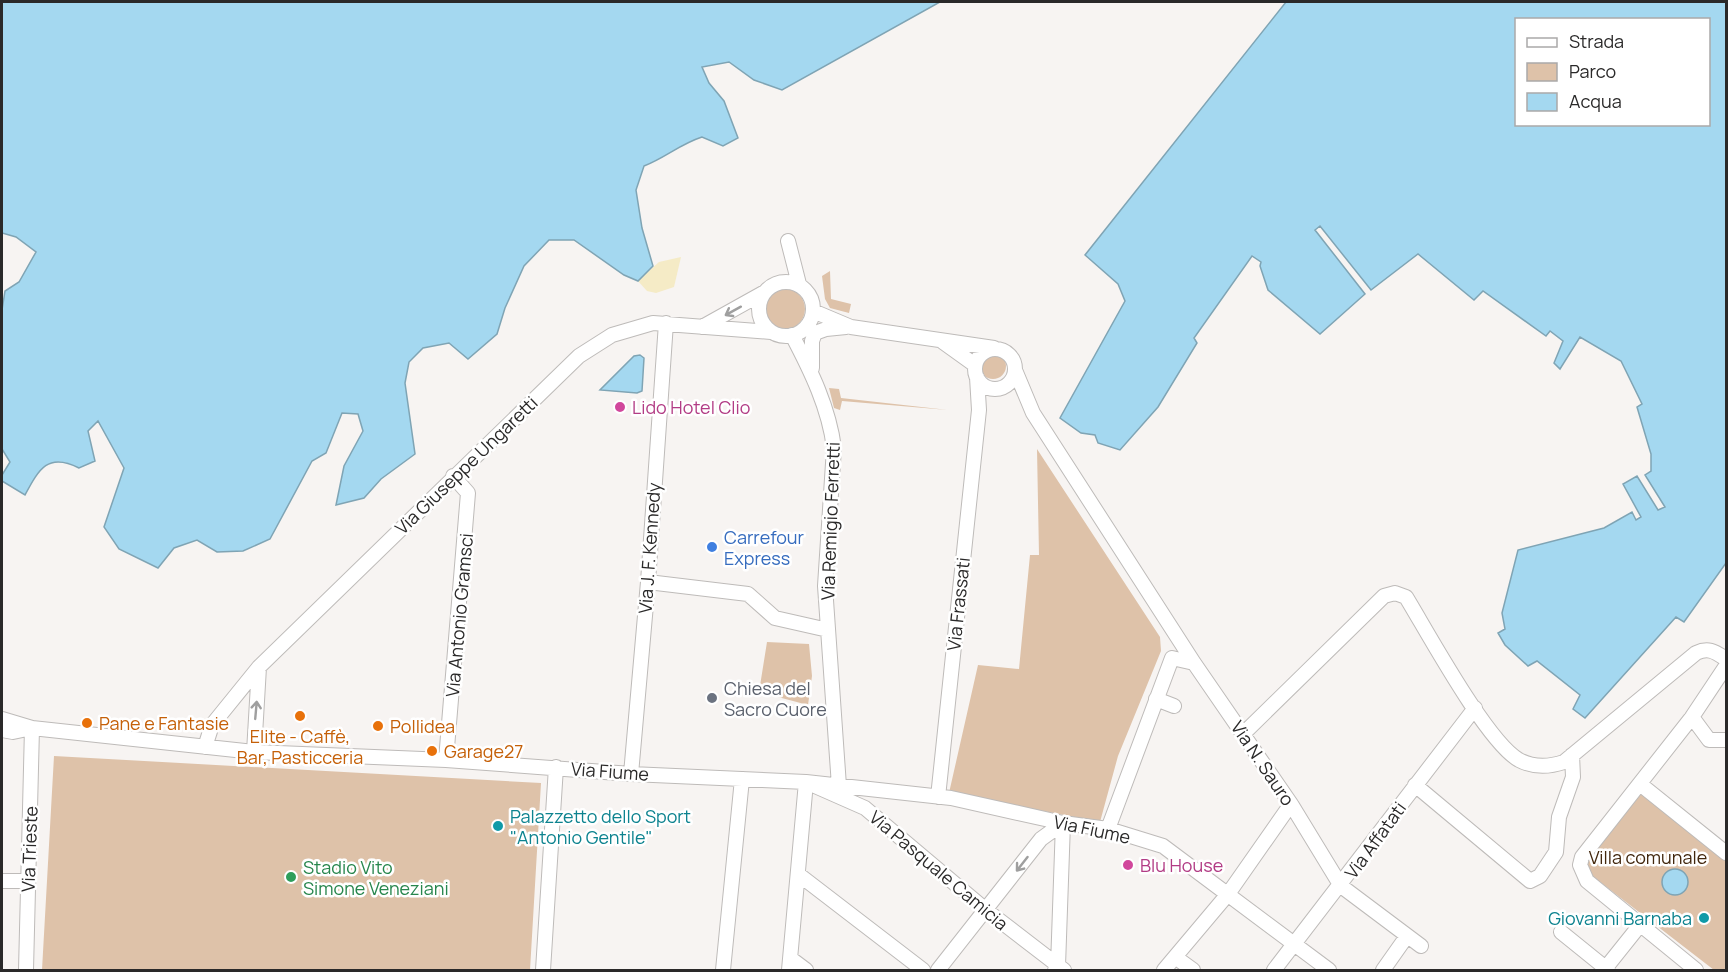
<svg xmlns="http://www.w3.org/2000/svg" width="1728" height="972" font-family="Manrope,sans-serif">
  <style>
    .green { fill: #dec2a9 }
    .sand { fill: #f5ebc6 }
    .water { fill: #a4d8f0; stroke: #7fa4b4; stroke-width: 1.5; fill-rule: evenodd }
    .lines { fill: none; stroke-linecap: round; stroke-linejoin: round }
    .minor-casing { stroke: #bebbb9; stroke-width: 16 }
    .minor { stroke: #fff; stroke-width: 14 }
    .oneway { stroke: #9f9f9f }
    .hotel-dot { fill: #d1479c; stroke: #fff; stroke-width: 2 }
    .shop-dot { fill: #3f7fe0; stroke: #fff; stroke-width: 2 }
    .worship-dot { fill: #6b7280; stroke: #fff; stroke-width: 2 }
    .food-dot { fill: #e8710a; stroke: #fff; stroke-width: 2 }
    .culture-dot { fill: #0f9aa8; stroke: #fff; stroke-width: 2 }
    .leisure-dot { fill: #2e9e5b; stroke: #fff; stroke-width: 2 }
    .labels { text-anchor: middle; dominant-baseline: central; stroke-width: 5; stroke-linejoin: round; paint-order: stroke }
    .hotel-label { font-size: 18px; fill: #b23c85; stroke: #fff; text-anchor: start }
    .street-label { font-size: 18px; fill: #2a2929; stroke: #fff }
    .shop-label { font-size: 18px; fill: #366cbe; stroke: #fff; text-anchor: start }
    .worship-label { font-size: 18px; fill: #5b616d; stroke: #fff; text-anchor: start }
    .food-label { font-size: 18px; fill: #c56008; stroke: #fff; text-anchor: start }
    .culture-label { font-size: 18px; fill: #0d838f; stroke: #fff; text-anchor: start }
    .park-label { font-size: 18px; fill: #42270d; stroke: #fff }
    .leisure-label { font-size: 18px; fill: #27864d; stroke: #fff; text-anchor: start }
  </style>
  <rect width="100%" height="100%" fill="#f7f4f2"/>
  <!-- green -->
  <path class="green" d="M830,271l1,28 20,5 -2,9 -19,-5 -5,-9 -3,-23z
    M765 309a20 20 0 1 1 40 0a20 20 0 1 1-40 0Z
    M980 366a13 13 0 1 1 26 0a13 13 0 1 1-26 0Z
    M829,388l10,1 2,9 107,12 -106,-9 -2,9 -6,-2z
    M1037,449l123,188 1,14 -43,105 -18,66 -151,-29 29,-128 41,4 11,-114h9z
    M767,642l42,2 3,32 -4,29 -49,-13z
    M54,756l487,27 -11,187h-488z
    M1640,788l86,71v111h-12l-123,-95 -7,-9 2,-9z"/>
  <!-- sand -->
  <path class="sand" d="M681,257l-7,30 -18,6 -9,-2 -9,-10 21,-19z"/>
  <!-- water -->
  <path class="water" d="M2,2h938l-158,88 -28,-10 -25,-18 -27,5 7,16 15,18 14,37 -15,8 -21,-9c-22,7 -37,21 -58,29l-8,24 6,38 11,38 -15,15 -14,-6 -50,-35h-25l-25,26 -19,42 -8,26 -29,25 -19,-16 -26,5 -14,14 -4,21 10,71 -34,25 -17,19 -28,7 8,-39 19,-35 -5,-17 -16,-1 -16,40 -14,8 -42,78 -27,12 -26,1 -20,-12 -23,8 -16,20 -39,-19 -15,-22 20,-59 -26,-47 -10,10 7,30 -16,7c-31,-16 -40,1 -54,27l-23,-14v-6l8,-13 -8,-13v-139l3,-19 14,-9 17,-30 -20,-15 -14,-4z
    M1286,2h440v561l-42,59 -8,-5 -91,101 -12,-9 7,-14 -43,-34 -9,5 -23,-21 -7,-12 7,-4 -3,-16 16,-63 86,-22 28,-16 4,8 5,-3 -18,-33 14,-8 21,34 7,-3 -20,-32 6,-4v-17l-14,-47 5,-3 -21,-43 -41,-24 -20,32 -6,-6 9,-22 -13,-10 -4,5 -63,-45 -9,9 -56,-46 -47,36 -51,-64 -5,4 50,64 -45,40 -52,-44 -8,-24 1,-4 -9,-6 -58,82 3,5 -39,64 -38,43 -22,-7 -3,-8 -14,-2 -21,-15 65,-117 -7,-17 -33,-29zM1516,20h192v104h-192z
    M640,355l4,3 -2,33 -5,2 -37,-3 34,-34z
    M1662 882a13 13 0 1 1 26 0a13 13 0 1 1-26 0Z"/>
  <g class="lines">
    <!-- minor casing -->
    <g class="minor-casing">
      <path id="minor" d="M788,241l11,43
        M759 309a27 27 0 1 1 54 0a27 27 0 1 1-54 0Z
        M813,311l38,16 143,21
        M702,327l61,-34
        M792,335c19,36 37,73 42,113l-9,138 14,200
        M943,342l32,23
        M975 369a20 20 0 1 1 40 0a20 20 0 1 1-40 0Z
        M812,368v-27l3,-8 11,-4 20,-2
        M1015,370l18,43 161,250 97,141 50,82 80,60
        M648,582l100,12 27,24 53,12
        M1156,699l18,7
        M1692,717l17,23h17
        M2,719l30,9 222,24 192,8 185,14 175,8 145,16 112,25 45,6 55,17 166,124
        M2,730l11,2 19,-4
        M1243,734l141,-138 11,-3 11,4c22,36 81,145 113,163 15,8 30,7 45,2l132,-109c13,-6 19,-1 30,6
        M205,747l7,-22 47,-58 320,-311 33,-21 41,-12 118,9
        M254,752l5,-85
        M446,760l22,-267 -15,-17
        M631,774l17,-192 18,-259
        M1640,784l86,69
        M1415,785l115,96 10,-5 16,-24 3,-35 14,-40 -1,-22
        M938,797l41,-387 -2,-33
        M1108,829l64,-171 22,5
        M798,874l125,96
        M2,881h25
        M1561,932l47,38
        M1175,957l18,13
        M790,958l16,12
        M26,970l6,-242
        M543,970l13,-203
        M723,970l19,-191
        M789,970l17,-188 59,26 121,102 78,60
        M938,970l103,-131 22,-16
        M1055,970l3,-4 5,-143
        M1164,970l64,-76 63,-90
        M1274,970l201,-262
        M1383,970l24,-34
        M1604,970l36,-45
        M1696,970l-109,-89 -7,-16 2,-8 110,-140 34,-51"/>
    </g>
    <!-- minor -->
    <use href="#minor" class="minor"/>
  </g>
  <!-- one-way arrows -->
  <defs><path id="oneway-shaft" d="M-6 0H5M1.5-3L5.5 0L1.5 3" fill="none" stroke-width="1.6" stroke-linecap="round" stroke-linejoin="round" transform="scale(1.5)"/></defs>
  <g class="oneway">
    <use href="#oneway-shaft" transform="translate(733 311) rotate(151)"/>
    <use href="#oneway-shaft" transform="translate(256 710) rotate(-85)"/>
    <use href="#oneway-shaft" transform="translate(1022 864) rotate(128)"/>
  </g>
  <!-- markers -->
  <g class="hotel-dot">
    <circle cx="620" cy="407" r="6"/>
    <circle cx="1128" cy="865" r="6"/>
  </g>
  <circle class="shop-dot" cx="712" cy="547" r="6"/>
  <circle class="worship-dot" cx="712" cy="698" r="6"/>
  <g class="food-dot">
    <circle cx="300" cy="716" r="6"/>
    <circle cx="87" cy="723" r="6"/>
    <circle cx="378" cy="726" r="6"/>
    <circle cx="432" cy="751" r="6"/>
  </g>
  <g class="culture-dot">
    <circle cx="498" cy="826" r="6"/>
    <circle cx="1704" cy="918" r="6"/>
  </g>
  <circle class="leisure-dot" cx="291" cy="877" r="6"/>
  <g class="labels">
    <!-- hotel labels -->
    <g class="hotel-label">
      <text x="632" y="407">Lido Hotel Clio</text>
      <text x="1140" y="865">Blu House</text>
    </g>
    <!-- street labels -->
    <g class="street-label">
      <text transform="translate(466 465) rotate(-44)">Via Giuseppe Ungaretti</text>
      <text transform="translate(830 521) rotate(-88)">Via Remigio Ferretti</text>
      <text transform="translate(649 548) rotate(-86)">Via J. F. Kennedy</text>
      <text transform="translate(958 604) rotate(-84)">Via Frassati</text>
      <text transform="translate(459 615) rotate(-85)">Via Antonio Gramsci</text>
      <text transform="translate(1263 763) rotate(56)">Via N. Sauro</text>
      <text transform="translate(610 771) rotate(4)">Via Fiume</text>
      <text transform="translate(1092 829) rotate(12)">Via Fiume</text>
      <text transform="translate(1375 840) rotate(-54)">Via Affatati</text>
      <text transform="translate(29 849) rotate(-88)">Via Trieste</text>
      <text transform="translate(939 870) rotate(40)">Via Pasquale Camicia</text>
    </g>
    <!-- shop labels -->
    <g class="shop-label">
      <text x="724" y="537">Carrefour<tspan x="724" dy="21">Express</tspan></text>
    </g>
    <!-- worship labels -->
    <g class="worship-label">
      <text x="724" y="688">Chiesa del<tspan x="724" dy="21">Sacro Cuore</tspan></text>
    </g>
    <!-- food labels -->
    <g class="food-label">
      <text x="99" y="723">Pane e Fantasie</text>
      <text x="390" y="726">Pollidea</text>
      <text x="300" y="736" text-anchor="middle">Elite - Caffè,<tspan x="300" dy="21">Bar, Pasticceria</tspan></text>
      <text x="444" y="751">Garage27</text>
    </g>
    <!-- culture labels -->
    <g class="culture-label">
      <text x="510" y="816">Palazzetto dello Sport<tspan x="510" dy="21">"Antonio Gentile"</tspan></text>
      <text x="1692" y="918" text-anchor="end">Giovanni Barnaba</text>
    </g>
    <!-- park labels -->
    <g class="park-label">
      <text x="1648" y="857">Villa comunale</text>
    </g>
    <!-- leisure labels -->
    <g class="leisure-label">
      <text x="303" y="867">Stadio Vito<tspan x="303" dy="21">Simone Veneziani</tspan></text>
    </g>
  </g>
  <!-- border -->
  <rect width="1728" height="972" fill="none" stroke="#2a2929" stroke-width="6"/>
  <!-- legend -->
  <rect x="1515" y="18" width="195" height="108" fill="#ffffff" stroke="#aaa9a9" stroke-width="1.5"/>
  <rect x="1527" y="38" width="30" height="9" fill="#ffffff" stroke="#aaa9a9" stroke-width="1.5"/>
  <text x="1569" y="48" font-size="18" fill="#2a2929">Strada</text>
  <rect x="1527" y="63" width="30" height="18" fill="#dec2a9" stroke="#aaa9a9" stroke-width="1.5"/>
  <text x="1569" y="78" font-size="18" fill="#2a2929">Parco</text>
  <rect x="1527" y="93" width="30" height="18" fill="#a4d8f0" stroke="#aaa9a9" stroke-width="1.5"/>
  <text x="1569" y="108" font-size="18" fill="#2a2929">Acqua</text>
</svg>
